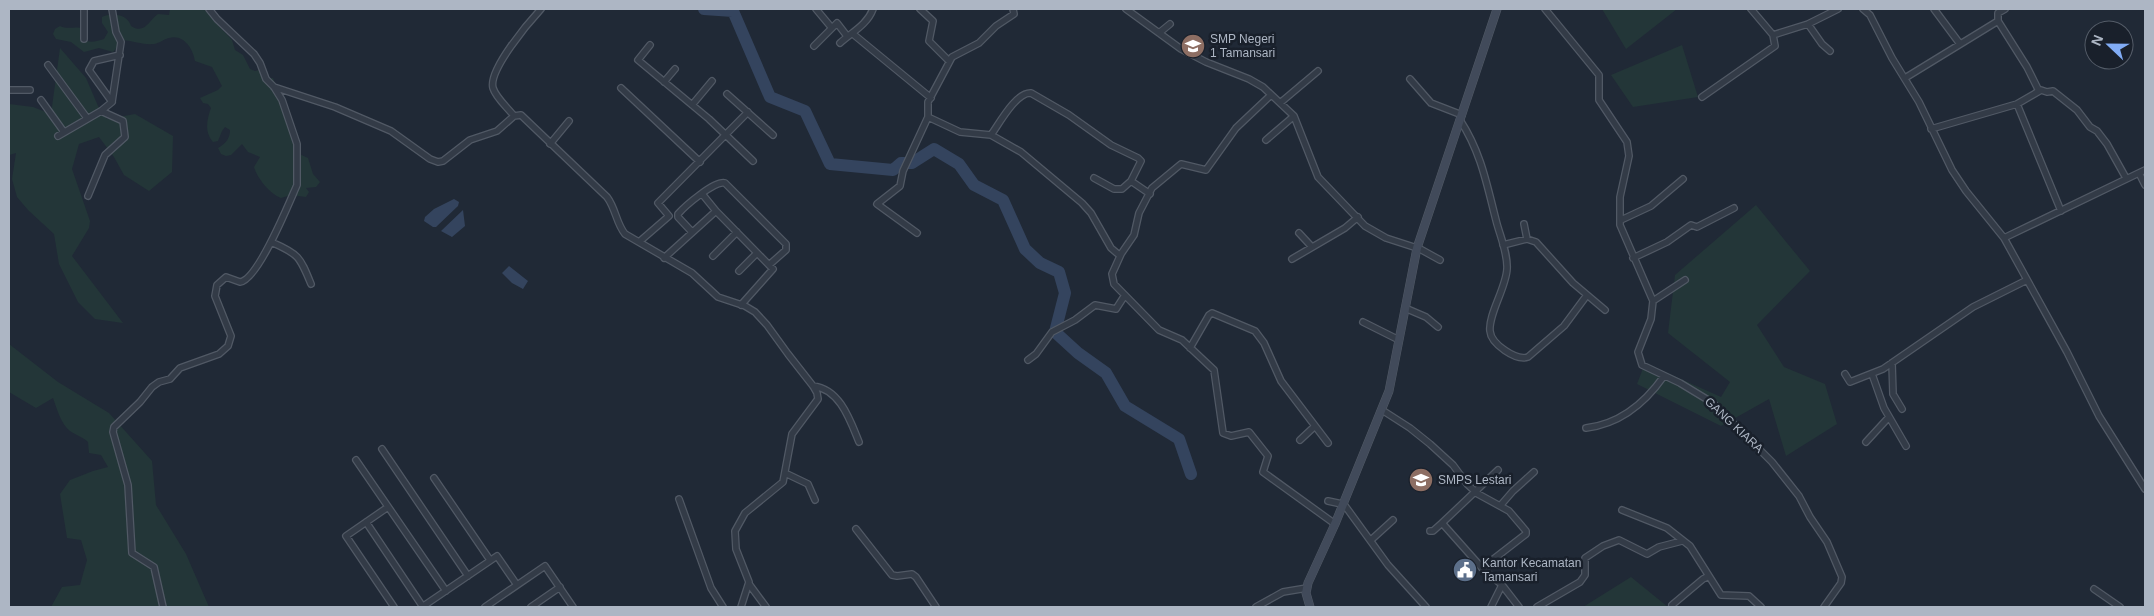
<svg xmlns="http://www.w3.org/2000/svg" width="2154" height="616" font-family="Helvetica,sans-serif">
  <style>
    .green { fill: #233638 }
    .water { fill: #34445e }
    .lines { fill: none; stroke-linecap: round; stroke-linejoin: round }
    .river { stroke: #34445e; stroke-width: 12 }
    .minor-casing { stroke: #515965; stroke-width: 8 }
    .secondary-casing { stroke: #515965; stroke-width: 9 }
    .minor { stroke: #333b47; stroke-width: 5.5 }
    .secondary { stroke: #414a5a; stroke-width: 8 }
    .labels { text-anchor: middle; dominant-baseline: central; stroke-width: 5; stroke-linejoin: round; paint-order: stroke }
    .poi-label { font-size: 12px; fill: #adb6c4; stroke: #19202b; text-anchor: start }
    .street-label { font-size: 12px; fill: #adb6c4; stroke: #19202b }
  </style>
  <rect width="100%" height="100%" fill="#202936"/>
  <!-- green -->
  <path class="green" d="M170,9h41l4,13 17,18 3,10 8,5 7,14 5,2 4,-1 7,9 7,-1 22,57 4,4 -4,9 2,5 11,5 5,16 7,8 -4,5 -10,1 3,4 -3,5 -15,-2 -10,3c-11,-4 -24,-20 -27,-31l6,-10 -12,-5 -6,-8 -11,11 -5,1 -5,-2 -3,-6c7,-4 12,-9 12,-18l-5,-3 -3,4 -4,10 -5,1c-9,-10 -6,-23 -2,-34l-3,-4 -5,-1 -3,-5 18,-8 4,-4 -10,-19 -17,-6c-2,-12 -11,-27 -26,-23 -5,1 -9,5 -15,6 -11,1 -20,-3 -31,-4l-10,12 -14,-4 -15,4 -13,-10 -15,-3 -3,-5 2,-5 5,-3c8,4 14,0 22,2l1,11c7,5 14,2 21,0l4,-7 -6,-9v-6c9,-5 26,-3 29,9 14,9 18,-6 27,-12l11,1z
    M1602,9h75l-51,40z
    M1682,45l16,52 -65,10 -22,-32z
    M60,48l26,30 12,28 9,13 28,-5 38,22 -1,36 -23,19 -25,-16 -10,-18 -15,-20 -20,7 -7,25 18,52 -1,7 -17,28 51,67 -28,-4 -17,-17 -19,-38 -5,-30 -26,-24 -11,-13 -5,-18 4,-26 -7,2v-51l24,3 18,7z
    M1756,205l54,66 -53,54 27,42 41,17 12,40 -51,32 -17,-57 -48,27 -84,-42 8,-21 76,34 9,-15 -62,-49 7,-58z
    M9,344l49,38 51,31 43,48 4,44 30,49 23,53h-158l11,-20 18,-2 7,-25 -6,-20 -14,-2 -7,-44 10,-14 23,-9 15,-4 -7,-12 -12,-2 -1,-11c-5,-5 -12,-7 -18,-11 -9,-7 -13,-22 -17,-33l-17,10 -27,-16z
    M1631,577l37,30h-85z"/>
  <!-- water -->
  <path class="water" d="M454,199l5,3 -1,4 -22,21h-3l-9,-6 1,-4 9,-8z
    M463,210l2,16 -13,11 -11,-6z
    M509,266l19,15 -5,8 -11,-6 -10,-10z"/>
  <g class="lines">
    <!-- river -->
    <path class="river" d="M704,9l29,2 37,86 35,14 25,53 63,6 8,-7h11l22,-14 25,15 15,21 29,15 22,49 15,14 19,9 6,21 -10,39 23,21 28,20 19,33 54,33 12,35"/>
    <!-- minor casing -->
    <g class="minor-casing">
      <path id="minor" d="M816,9l15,18
        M920,9l13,12 -4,20 20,20
        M1013,9l1,5 -18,12 -17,17 -27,14 -24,45v15l32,15 31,3 30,17 61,51 9,10 20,35 7,6h3l13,-19 5,-22 13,-25 29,-24 25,6 30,-42 35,-33
        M1126,9l55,40 25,13 43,17 14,8 31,29 24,61 47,49 21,12 34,11 20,11
        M1545,9l54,66v25l28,42 2,14 -9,41v28l33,76 -2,18 -13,33 4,13 38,18 33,20 59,59 27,34 11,21 17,25 15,35 -1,6 -17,24
        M1751,9l22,26 35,-11 30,-15
        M1863,9l7,6 22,43 27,44 33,68 14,21 38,47 63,114 32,64 46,73
        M1934,9l26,35
        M2005,9l-7,4v8l29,46 12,24
        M1808,24l14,20 8,7
        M1159,33l11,-9
        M853,34l78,64
        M84,39v-30
        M840,43c12,-11 27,-18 33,-34
        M650,45l-12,15 71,59 44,42
        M814,46l23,-23 10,13
        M48,65l39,53
        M1905,78l93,-57
        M1410,79l21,24 31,12
        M664,82l11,-13
        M274,87l61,20 56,24 39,28 8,3 5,-1 27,-21 27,-9 17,-15 7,-1 86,82c9,12 9,26 18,37l67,39 26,24 27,9 10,6 12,13 21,29 25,32 4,7 1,6 -26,35 -9,48 -38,31 -10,18 1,18 13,33 -8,25
        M621,88l79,74
        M9,90h21
        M727,94l46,41
        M1702,97l73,-51 -2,-11
        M41,100l23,32
        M112,102l-23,-32 5,-9 26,-6
        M1280,103l38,-32
        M2017,104l44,107
        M692,105l20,-24
        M514,116c-6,-8 -18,-18 -21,-28 -5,-18 36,-66 48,-79
        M1460,120c22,34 27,66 37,104 4,14 11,31 10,45 -1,19 -19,46 -17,62 1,13 26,30 38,26l36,-31 23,-31
        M1931,129l86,-25 24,-14 6,2 6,-1 24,19 13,17 7,4 10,13 19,34
        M991,135c8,-11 25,-43 40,-42l38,22 42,30 27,13 3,3 -10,20 -9,8h-8l-20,-11
        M58,136l43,-25 11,-9 9,-60 -5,-10 -4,-23
        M1266,140l28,-24
        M550,144l19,-23
        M2139,173l6,12
        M1131,181l19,13
        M703,195l13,16
        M88,196l17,-41 20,-18 -2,-16 -22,-10
        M1621,220l30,-14 32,-27
        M1524,224l3,15
        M692,232l-14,-15v-3c7,-8 37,-34 47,-31l61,61v6l-17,15
        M917,233l-40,-29 23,-18 3,-15 25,-54
        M1299,233l13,14
        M2004,238l141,-68
        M271,242c28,12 29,15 40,42
        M639,242l30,-26 -11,-13 90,-91
        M1503,245l24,-6 9,3 37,41 32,27
        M1121,254l-9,20 2,10 45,46 23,10 32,30 9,63 8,3 18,-4 19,24 -5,16 72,52
        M713,256l24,-24
        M664,258l52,-47 57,58 -32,36
        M1633,258l34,-16 24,-17 6,2 37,-19
        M1292,259l53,-31 13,-11
        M739,271l18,-18
        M1653,301l32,-21
        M1405,308l21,9 12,10
        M1363,322l36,18
        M1190,348l19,-33 3,-2 43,18 9,12 17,38 47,62
        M1028,360l8,-6 16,-22 23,-12 20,-15 21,4 9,-14
        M1892,363l1,31 9,15
        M1845,374l5,8 33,-13 90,-62 54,-27
        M1872,374l12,34 22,38
        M813,386c27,3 37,34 46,56
        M1382,410l28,18 20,16 23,21 14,19 11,10 31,17 17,20v3l-44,34
        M1586,428c34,-4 59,-25 78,-52
        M1300,440l15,-14
        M1866,442l23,-25
        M382,449l86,127
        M356,460l90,131
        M785,473l23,11 7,16
        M434,478l56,82
        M679,499l32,89 12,19
        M1328,501l14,3
        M1343,503l45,62 38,42
        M1500,506l13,-15 21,-19
        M388,507l-42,29 48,71
        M1622,510l45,18 23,18 31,49 28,1 12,11
        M366,522l57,85
        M856,529l36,46 5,1 15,-2 4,3 20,30
        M1430,531h3l9,-8
        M1371,540l22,-20
        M749,584l17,23
        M1502,585l17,22
        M2094,589l26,18
        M1672,605l31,-26 6,-3
        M163,607l-9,-40 -22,-14 -4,-68 -15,-53 1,-5 26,-25 12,-15 7,-5 11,-3 10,-11 39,-14 9,-8 3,-10 -16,-40 2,-11 9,-8 14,5c18,-2 49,-79 57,-97v-41l-15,-44 -8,-13 -8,-8 -6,-16 -6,-9 -37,-35 -8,-10
        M422,607l75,-51 20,29
        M485,607l60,-41 28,41
        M531,607l29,-20
        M1256,607l27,-15 24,-4
        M1491,607l11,-22 -20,-17 -40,-45 56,-53
        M1537,607l43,-25 5,-7v-17l18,-12 16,-6 28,14 12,-7 23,-6"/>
    </g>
    <!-- secondary casing -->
    <g class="secondary-casing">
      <path id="secondary" d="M1310,607l-4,-14 2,-10 27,-59 54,-133 28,-143 80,-239"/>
    </g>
    <!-- minor -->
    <use href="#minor" class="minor"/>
    <!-- secondary -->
    <use href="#secondary" class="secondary"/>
  </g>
  <!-- icons -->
  <defs>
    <g id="school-disc" transform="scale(1.25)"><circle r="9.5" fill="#8d6e63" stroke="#19202b"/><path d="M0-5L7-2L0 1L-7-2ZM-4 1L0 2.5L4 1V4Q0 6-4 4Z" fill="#fff"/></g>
    <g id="civic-disc" transform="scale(1.25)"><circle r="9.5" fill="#5c6f8a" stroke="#19202b"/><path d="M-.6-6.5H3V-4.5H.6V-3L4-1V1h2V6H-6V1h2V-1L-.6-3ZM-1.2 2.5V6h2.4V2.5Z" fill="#fff"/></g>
  </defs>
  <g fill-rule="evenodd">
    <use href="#school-disc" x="1193" y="46"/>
    <use href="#school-disc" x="1421" y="480"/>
    <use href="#civic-disc" x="1465" y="570"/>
  </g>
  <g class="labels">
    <!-- poi labels -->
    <g class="poi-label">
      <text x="1210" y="39">SMP Negeri<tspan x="1210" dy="14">1 Tamansari</tspan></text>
      <text x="1438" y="480">SMPS Lestari</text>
      <text x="1482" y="563">Kantor Kecamatan<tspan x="1482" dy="14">Tamansari</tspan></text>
    </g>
    <!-- street labels -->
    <g class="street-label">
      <text transform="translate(1734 425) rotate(43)">GANG KIARA</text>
    </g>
  </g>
  <!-- border -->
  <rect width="2154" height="616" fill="none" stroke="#adb6c4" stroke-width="20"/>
  <!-- north arrow -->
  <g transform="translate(2109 45) rotate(292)"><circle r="24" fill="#19202b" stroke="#545c68"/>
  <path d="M0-4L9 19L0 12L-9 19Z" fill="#81acf5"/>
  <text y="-8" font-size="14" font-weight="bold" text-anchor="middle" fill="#adb6c4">N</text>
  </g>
</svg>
